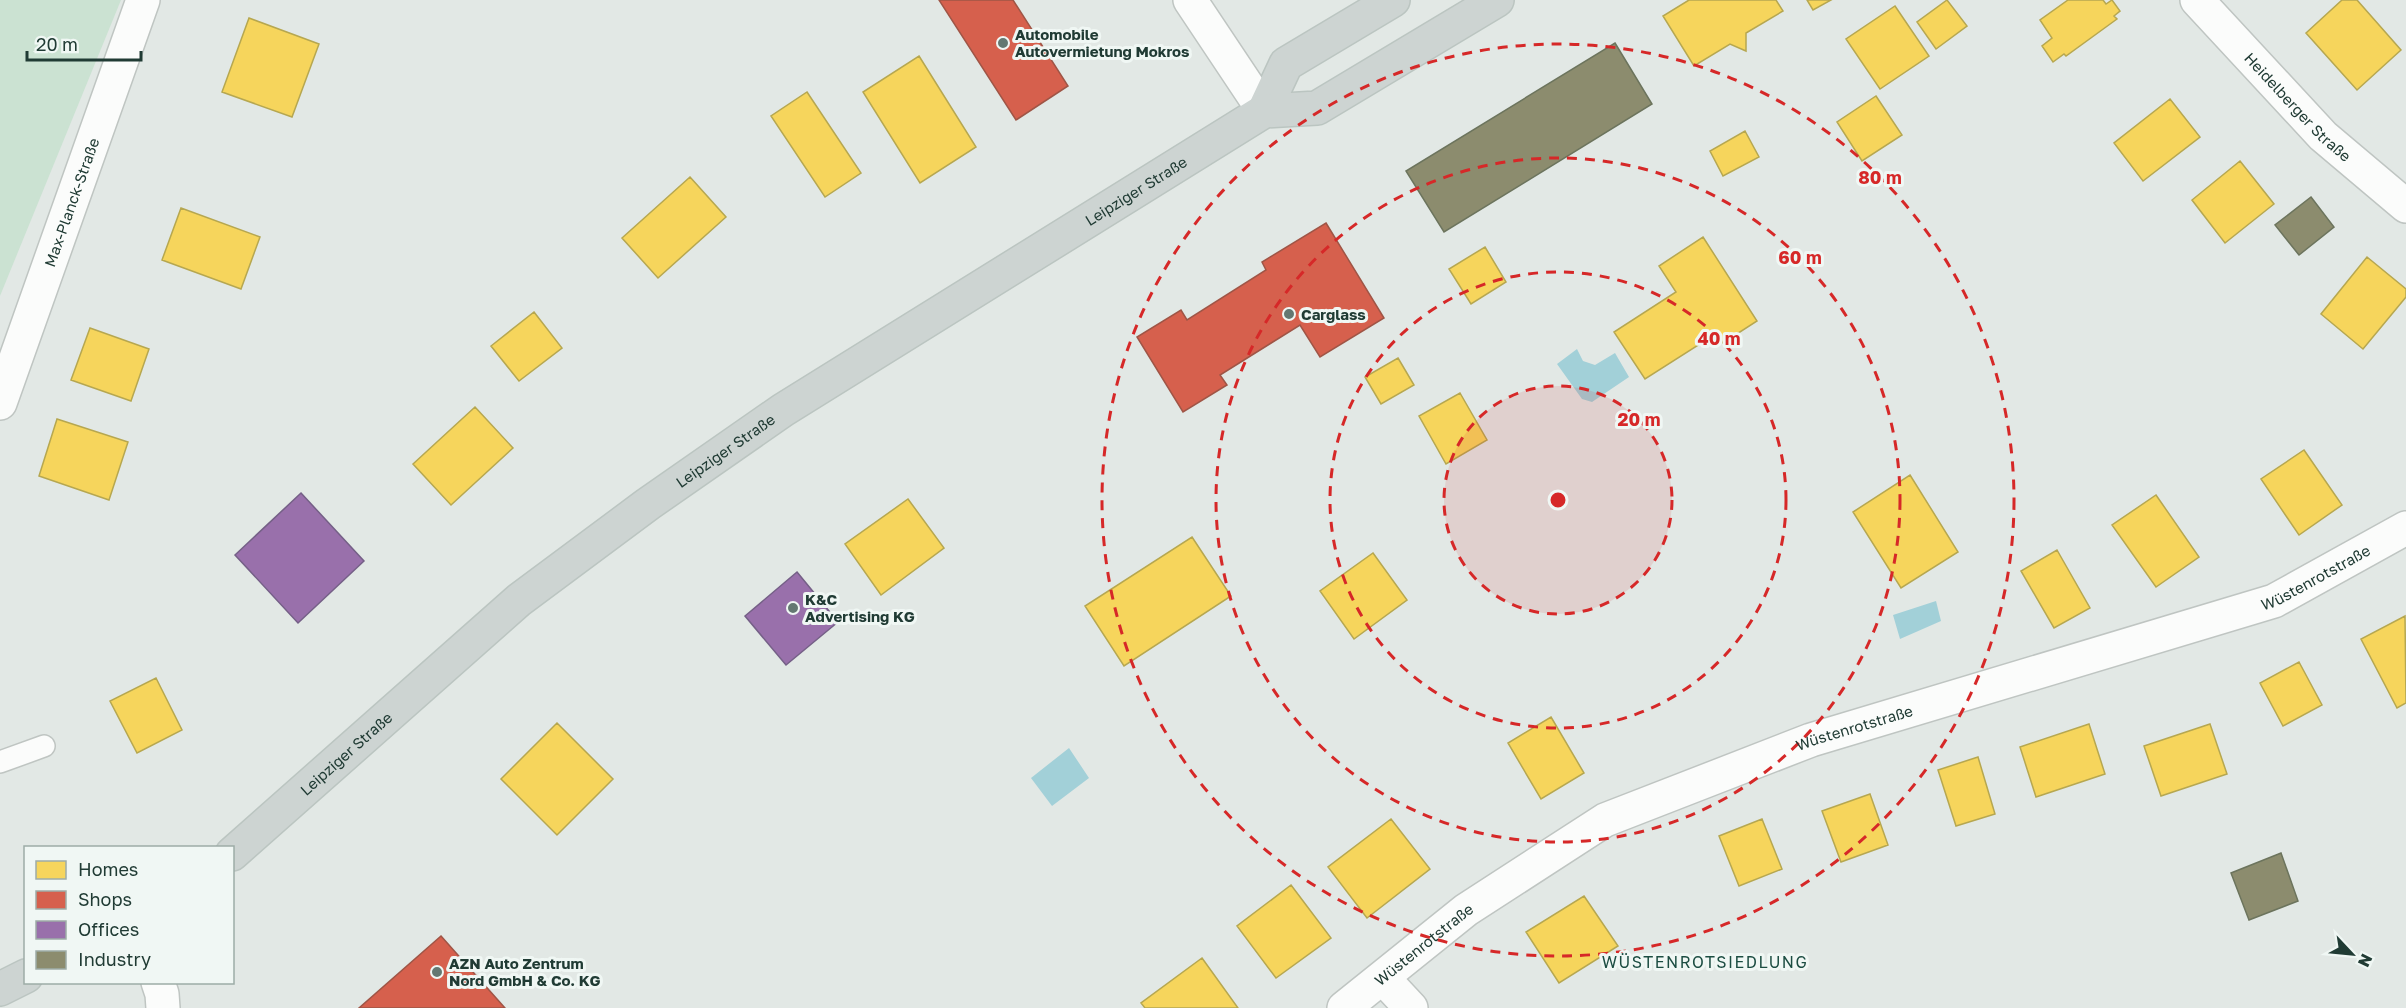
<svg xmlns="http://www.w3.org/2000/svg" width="2406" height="1008" font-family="'Golos Text',sans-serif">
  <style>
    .green { fill: #cbe2d2 }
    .water { fill: #a2d0d8 }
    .homes { fill: #f6d55c; stroke: #b6a750; stroke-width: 1.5 }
    .shops { fill: #d6604d; stroke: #9f5546; stroke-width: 1.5 }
    .offices { fill: #9970ab; stroke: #756087; stroke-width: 1.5 }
    .industry { fill: #8c8c6e; stroke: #6c745d; stroke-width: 1.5 }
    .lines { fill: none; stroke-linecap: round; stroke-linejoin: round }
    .lane-casing { stroke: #bfc5c2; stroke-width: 24 }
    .street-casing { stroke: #bfc5c2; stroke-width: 36 }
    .primary-casing { stroke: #bbc5c1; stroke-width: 36 }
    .lane { stroke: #fbfcfb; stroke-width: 21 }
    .street { stroke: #fbfcfb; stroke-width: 33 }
    .primary { stroke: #cdd4d2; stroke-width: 33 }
    .ring { fill: none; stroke: #d62828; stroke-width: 3; stroke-dasharray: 10 8 }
    .poi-dot { fill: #647872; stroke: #f0f7f4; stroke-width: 2 }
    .labels { text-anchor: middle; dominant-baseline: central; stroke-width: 6; stroke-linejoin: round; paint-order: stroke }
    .poi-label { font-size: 15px; font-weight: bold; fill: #203b34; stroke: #f0f7f4; text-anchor: start }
    .street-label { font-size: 15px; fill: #203b34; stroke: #f0f7f4 }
    .neighbourhood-label { font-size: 16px; letter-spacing: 1.5px; fill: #1c4d42; stroke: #f0f7f4 }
    .centre { fill: #d62828; stroke: #f0f7f4; stroke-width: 3 }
    .ring-label { font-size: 18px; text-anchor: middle; font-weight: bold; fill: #d62828; stroke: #f0f7f4; stroke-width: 6; stroke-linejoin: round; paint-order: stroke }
  </style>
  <rect width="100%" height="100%" fill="#e2e8e5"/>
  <!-- green -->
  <path class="green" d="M0,0h121l-121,296z"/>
  <!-- water -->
  <path class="water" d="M1577,349l6,12 12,4 20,-12 14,24 -37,25 -10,-3 -25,-35z
    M1936,601l5,20 -41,18 -7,-24z
    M1069,748l20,30 -37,28 -21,-28z"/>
  <!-- homes -->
  <path class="homes" d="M1689,0h87l7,11 -37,22v18l-16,-7 -36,22 -31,-50z
    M1807,0h24l-18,10z
    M1947,0l20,26 -31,23 -19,-27z
    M2068,0h35l3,4 6,-4 8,11 -6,5 3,3 -51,37 -2,-2 -11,8 -11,-16 10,-8 -12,-18z
    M2342,0h15l44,50 -44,40 -51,-57z
    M1895,6l34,50 -49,33 -34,-50z
    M249,18l70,26 -27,73 -70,-25z
    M919,56l57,91 -56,36 -57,-91z
    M807,92l54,81 -36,24 -54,-81z
    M1876,96l26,39 -40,26 -25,-39z
    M2170,99l30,38 -57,44 -29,-38z
    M1745,131l14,26 -36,19 -13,-25z
    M2240,161l34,43 -49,39 -33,-43z
    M690,177l36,40 -68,61 -36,-40z
    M181,208l79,29 -19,52 -79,-29z
    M1703,237l54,84 -34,22 -6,-10 -72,46 -31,-47 62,-40 -17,-26z
    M1485,247l21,35 -35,22 -22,-35z
    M2367,257l39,32v8l-43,52 -42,-35z
    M534,312l28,36 -43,33 -28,-35z
    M90,328l59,21 -18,52 -60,-21z
    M1398,358l16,27 -33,19 -16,-27z
    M1460,393l27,47 -41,24 -27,-48z
    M475,407l38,41 -62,57 -38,-41z
    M57,419l71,23 -19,58 -70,-24z
    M2304,450l38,55 -43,30 -38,-56z
    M1910,475l48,77 -57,36 -48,-76z
    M2156,495l43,62 -43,30 -44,-62z
    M908,499l36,49 -63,47 -36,-51z
    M1192,537l39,59 -107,70 -39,-60z
    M2057,550l33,58 -36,20 -33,-57z
    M1373,553l34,47 -53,39 -34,-48z
    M2405,616l1,87 -9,5 -36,-69z
    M2299,662l23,43 -39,21 -23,-43z
    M156,678l26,52 -45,23 -27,-52z
    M1551,717l33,56 -43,26 -33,-56z
    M557,723l56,56 -56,56 -56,-56z
    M2089,724l16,50 -69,23 -16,-50z
    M2210,724l17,50 -66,22 -17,-50z
    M1978,757l17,57 -39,12 -18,-56z
    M1870,794l18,51 -47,17 -19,-51z
    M1391,819l39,50 -63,49 -39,-51z
    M1762,819l20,50 -43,17 -20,-50z
    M1291,885l40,53 -55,40 -39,-52z
    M1584,896l34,50 -59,37 -33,-51z
    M1202,958l36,50h-93l-4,-5z"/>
  <!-- shops -->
  <path class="shops" d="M939,0h74l55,86 -52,34z
    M1326,223l58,95 -64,39 -20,-32 -80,50 7,10 -44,27 -46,-75 44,-27 6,10 79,-50 -4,-8z
    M441,936l64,72h-146z"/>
  <!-- offices -->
  <path class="offices" d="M301,493l63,68 -66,62 -63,-68z
    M797,572l41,50 -52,43 -41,-49z"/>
  <!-- industry -->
  <path class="industry" d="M1615,43l37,61 -208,128 -38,-61z
    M2311,197l23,30 -35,28 -24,-30z
    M2281,853l17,48 -49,19 -18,-47z"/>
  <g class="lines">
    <!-- lane casing -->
    <g class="lane-casing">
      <path id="lane" d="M0,762l44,-16"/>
    </g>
    <!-- street casing -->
    <g class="street-casing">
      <g id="street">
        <path d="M1190,0l74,111"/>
        <path id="s1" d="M2197,0l126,136 83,70"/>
        <path id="s2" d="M0,403l143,-403"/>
        <path d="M1383,978l28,30"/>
        <path d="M158,982l4,12 1,14"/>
        <path id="s3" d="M1344,1008l122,-98 139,-90 206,-80 463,-139 132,-73"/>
      </g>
    </g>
    <!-- primary casing -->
    <g class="primary-casing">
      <g id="primary">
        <path d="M1264,111l22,-47 107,-64"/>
        <path id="s4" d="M232,854l287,-254 129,-96 135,-94 481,-299 53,-3 180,-108"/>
        <path d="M0,989l26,-13"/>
      </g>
    </g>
    <!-- lane -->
    <use href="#lane" class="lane"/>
    <!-- street -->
    <use href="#street" class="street"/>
    <!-- primary -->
    <use href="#primary" class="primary"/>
  </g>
  <!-- distance rings -->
  <circle cx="1558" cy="500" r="114" fill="#d62828" fill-opacity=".12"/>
  <g class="ring">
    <circle cx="1558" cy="500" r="114"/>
    <circle cx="1558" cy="500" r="228"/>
    <circle cx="1558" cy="500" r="342"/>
    <circle cx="1558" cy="500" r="456"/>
  </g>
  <!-- markers -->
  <g class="poi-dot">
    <circle cx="1003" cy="43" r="6"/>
    <circle cx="1289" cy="314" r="6"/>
    <circle cx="793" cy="608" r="6"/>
    <circle cx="437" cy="972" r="6"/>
  </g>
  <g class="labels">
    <!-- poi labels -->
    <g class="poi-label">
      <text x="1015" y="34">Automobile<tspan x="1015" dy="17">Autovermietung Mokros</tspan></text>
      <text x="1301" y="314">Carglass</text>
      <text x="805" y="599">K&amp;C<tspan x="805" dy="17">Advertising KG</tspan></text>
      <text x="449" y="963">AZN Auto Zentrum<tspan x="449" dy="17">Nord GmbH &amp; Co. KG</tspan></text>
    </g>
    <!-- street labels -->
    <g class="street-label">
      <text stroke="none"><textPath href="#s1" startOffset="147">Heidelberger Straße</textPath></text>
      <text stroke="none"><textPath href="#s4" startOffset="1124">Leipziger Straße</textPath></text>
      <text stroke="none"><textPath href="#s2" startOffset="213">Max-Planck-Straße</textPath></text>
      <text stroke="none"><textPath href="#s4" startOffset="638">Leipziger Straße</textPath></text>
      <text stroke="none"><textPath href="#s3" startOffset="1074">Wüstenrotstraße</textPath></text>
      <text stroke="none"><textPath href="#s3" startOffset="588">Wüstenrotstraße</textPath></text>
      <text stroke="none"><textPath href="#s4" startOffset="152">Leipziger Straße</textPath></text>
      <text stroke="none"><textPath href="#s3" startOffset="102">Wüstenrotstraße</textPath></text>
    </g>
    <!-- neighbourhood labels -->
    <g class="neighbourhood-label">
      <text x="1705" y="962">WÜSTENROTSIEDLUNG</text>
    </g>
  </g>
  <circle cx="1558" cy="500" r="9" class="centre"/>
  <g class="ring-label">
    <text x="1880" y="184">80 m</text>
    <text x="1800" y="264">60 m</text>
    <text x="1719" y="345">40 m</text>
    <text x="1639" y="426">20 m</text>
  </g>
  <!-- legend -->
  <rect x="24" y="846" width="210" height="138" fill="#f0f7f4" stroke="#9daca7" stroke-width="1.5"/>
  <rect x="36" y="861" width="30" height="18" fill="#f6d55c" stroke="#9daca7" stroke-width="1.5"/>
  <text x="78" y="876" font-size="18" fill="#203b34">Homes</text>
  <rect x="36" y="891" width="30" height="18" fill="#d6604d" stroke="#9daca7" stroke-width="1.5"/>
  <text x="78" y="906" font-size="18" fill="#203b34">Shops</text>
  <rect x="36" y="921" width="30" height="18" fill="#9970ab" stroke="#9daca7" stroke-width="1.5"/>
  <text x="78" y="936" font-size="18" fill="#203b34">Offices</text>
  <rect x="36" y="951" width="30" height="18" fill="#8c8c6e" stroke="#9daca7" stroke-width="1.5"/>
  <text x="78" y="966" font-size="18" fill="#203b34">Industry</text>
  <!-- north arrow -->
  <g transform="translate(2352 954) rotate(116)" stroke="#f0f7f4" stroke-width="4.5" paint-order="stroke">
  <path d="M0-4.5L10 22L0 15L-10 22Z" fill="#203b34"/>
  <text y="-9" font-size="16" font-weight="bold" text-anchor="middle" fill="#203b34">N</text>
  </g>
  <!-- scale -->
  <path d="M27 51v9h114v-9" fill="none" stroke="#203b34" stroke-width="3"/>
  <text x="36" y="51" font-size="18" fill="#203b34" stroke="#f0f7f4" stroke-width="4.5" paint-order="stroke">20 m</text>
</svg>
